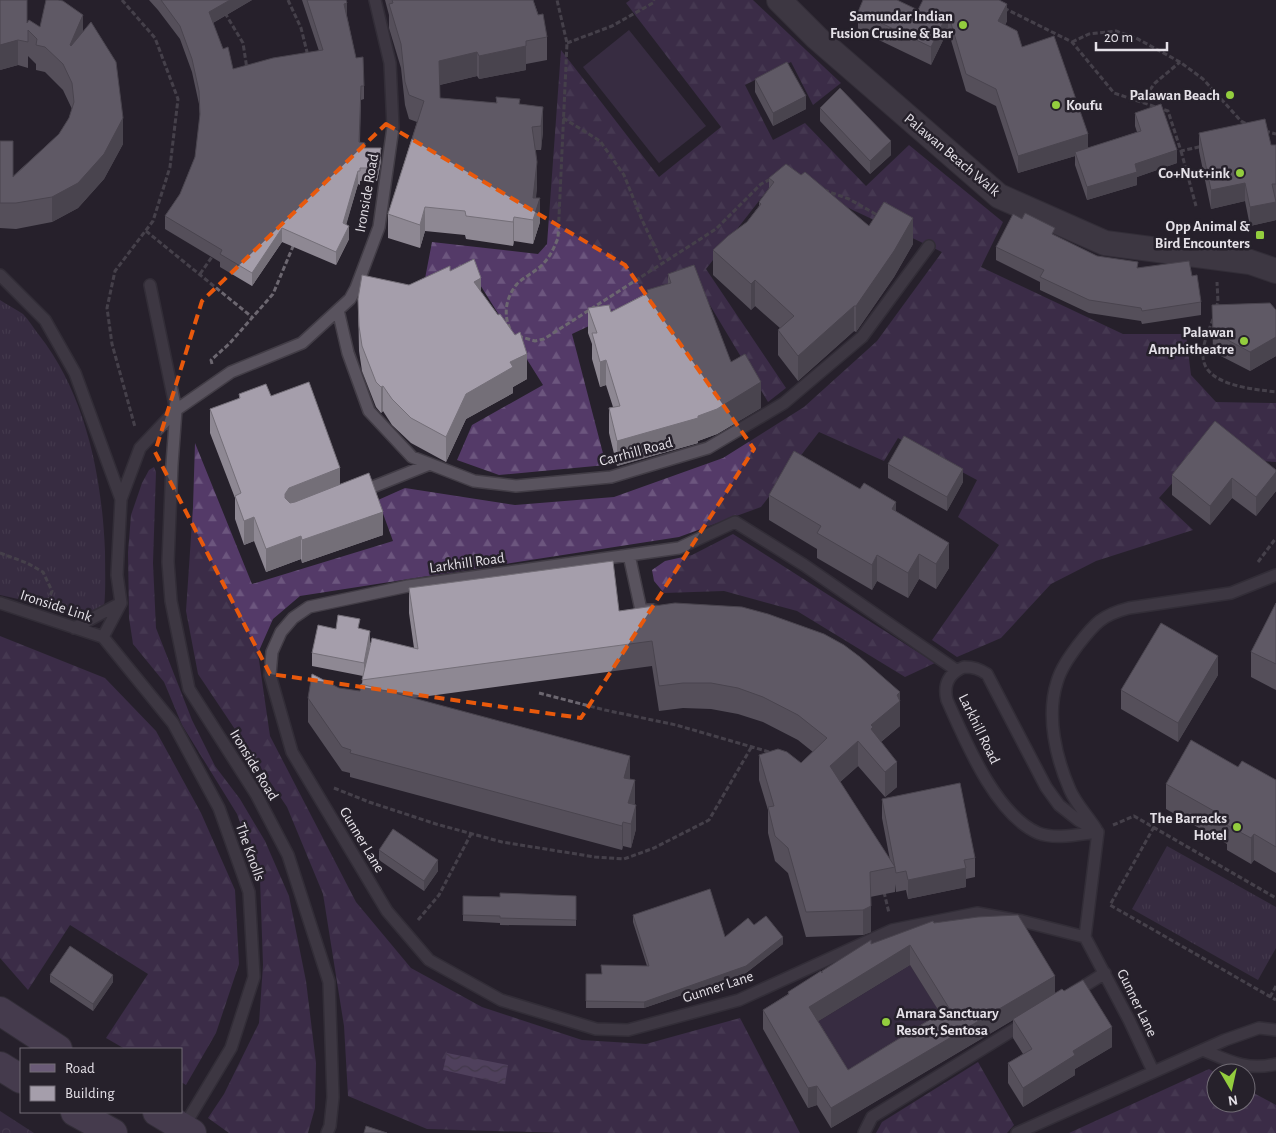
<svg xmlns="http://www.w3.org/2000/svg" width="1276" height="1133" font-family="'Alegreya Sans',sans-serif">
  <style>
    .grass { fill: url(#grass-tufts) }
    .forest { fill: url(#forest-firs) }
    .park { fill: url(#park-crowns) }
    .pitch { fill: #4c3a5b }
    .water { fill: url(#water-waves) }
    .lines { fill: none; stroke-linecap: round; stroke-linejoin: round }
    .lane-casing { stroke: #423d46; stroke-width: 14 }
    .street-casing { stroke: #423d46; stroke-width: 26 }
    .secondary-casing { stroke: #423d46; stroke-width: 30 }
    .path { stroke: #6c6770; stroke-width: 3; stroke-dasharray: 5 2.5; stroke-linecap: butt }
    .lane { stroke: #59535e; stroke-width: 11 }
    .street { stroke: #59535e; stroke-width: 24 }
    .secondary { stroke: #6a5b77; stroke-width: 28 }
    .wall { fill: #8e8893; fill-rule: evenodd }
    .shaded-wall { fill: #746f78 }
    .building { fill: #a59eab; stroke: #746f78; fill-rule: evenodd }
    .marked { fill: none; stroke: #e8590c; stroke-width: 4; stroke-dasharray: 10 6; stroke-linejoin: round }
    .poi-dot { fill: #93cd3e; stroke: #26212b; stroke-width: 2 }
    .labels { text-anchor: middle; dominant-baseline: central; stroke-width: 5; stroke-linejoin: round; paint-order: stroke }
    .poi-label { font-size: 15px; font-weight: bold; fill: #e4e0e7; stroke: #26212b; text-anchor: end }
    .street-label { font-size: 15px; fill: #e4e0e7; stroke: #26212b }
  </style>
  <defs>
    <pattern id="grass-tufts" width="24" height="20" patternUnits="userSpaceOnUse" patternTransform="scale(1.25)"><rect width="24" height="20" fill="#4c3a5b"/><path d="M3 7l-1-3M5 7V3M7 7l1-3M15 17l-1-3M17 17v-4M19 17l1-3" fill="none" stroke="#665673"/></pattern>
    <pattern id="forest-firs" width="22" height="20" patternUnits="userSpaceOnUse" patternTransform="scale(1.25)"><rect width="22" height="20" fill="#543a68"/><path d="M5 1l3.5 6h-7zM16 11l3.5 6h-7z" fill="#6c567e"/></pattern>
    <pattern id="park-crowns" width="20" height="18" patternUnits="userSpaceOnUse" patternTransform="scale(1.25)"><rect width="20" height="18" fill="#4c3a5b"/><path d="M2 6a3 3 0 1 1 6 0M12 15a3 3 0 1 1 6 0" fill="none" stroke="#665673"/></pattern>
    <pattern id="water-waves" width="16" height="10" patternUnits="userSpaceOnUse" patternTransform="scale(1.25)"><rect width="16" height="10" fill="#816697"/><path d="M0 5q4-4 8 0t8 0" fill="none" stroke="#665672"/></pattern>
  </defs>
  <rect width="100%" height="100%" fill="#26212b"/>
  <!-- grass -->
  <path class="grass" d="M0,300c7,5 16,9 23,14 6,6 11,15 16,21 47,60 63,142 66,216 0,19 1,38 -1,57l-14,10h-12l-28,-12 -50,-11z
    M1167,846l109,61v41l-18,32 -126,-71z"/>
  <!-- forest -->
  <path class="forest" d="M630,0h123l88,83 -28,22 -22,-43 -46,23 28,55 32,-17 61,63 43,-41 94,77 -22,45 142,67h63l5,41 25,27 60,1v59l-16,-1 -41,-30 -60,67 34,32 -97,31 -45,23 -50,54 -44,19 -25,-17 67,-95 -41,-28 19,-37 -79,-42 -14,23 -65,-29 -58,75 -82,30 -379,59 -27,23 -15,34 12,83 86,166 55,66 71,39 100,33 64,4 94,-26 60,115h-234l-139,-4 -79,-33 -4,-70 -21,-132 -36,-87 -89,-133 -12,-63 7,-104 2,-64 57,141 141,-43 -15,-41 27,-12 110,17 99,-8 109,-39 81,-51 73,-66 65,-89 -136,-64 -30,-9 -70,90 80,119 -18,14 -75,-125 -121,57 34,131 -107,10 -42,-15 15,-35 71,-40 -71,-113 -49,17 9,-47 106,12 9,-10 14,-194 98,127 62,-50 -95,-124z
    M154,467l2,5 -3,91 3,65 36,92 23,46 25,33 25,42 24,55 17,85 10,82 -1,45 -7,25h-79l-21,-15 16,-24 35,-71 4,-58 -3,-86 -23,-65 -55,-89 -18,-43 -31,-38 -4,-26 -1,-66 3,-37 11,-32 7,-13z
    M733,534l202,129 -30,14 -108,-66 -73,-20 -60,2 -10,-12 -2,-11 13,-9 27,-6z
    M0,636l105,42 51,53 45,82 34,77 4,74 -23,69 -30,52 -5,-3v-33h-56l-19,-11 42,-64 -78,-49 -42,65 -28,-32z
    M978,1062l36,63 -7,8h-131l6,-11z
    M1209,1069l7,4v30h30v-14l30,16v28h-207z"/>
  <!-- park -->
  <path class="park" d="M0,1111l34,22h-34z"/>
  <!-- pitch -->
  <path class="pitch" d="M629,30l77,96 -47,37 -76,-96z
    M910,965l39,62 -101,62 -39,-62z"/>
  <!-- water -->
  <path class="water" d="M447,1053l61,12 -3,19 -62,-14z"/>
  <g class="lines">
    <!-- lane casing -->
    <g class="lane-casing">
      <path id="lane" d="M0,275l45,45 30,53 46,126
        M150,285l26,125 -4,54 -4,98 3,39 18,88 67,105 32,61 41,127 4,115 -3,29 -3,7
        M338,310l10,43 21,58 43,46 62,24 42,5 95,-9 97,-29 76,-45 78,-66 67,-91
        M360,492l70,-28
        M629,555l12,55h13
        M0,603l103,34
        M74,628l47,-25
        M103,637l18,-34 -4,-28 4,-76 19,-51 36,-38 55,-38 71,-29 48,-44 6,-11 23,-61 14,-100 -3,-64 -15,-63
        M103,637l70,86 46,85 30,84 5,85 -23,71 -48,80
        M964,667c10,0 15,2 23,7l59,113 13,18 19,15 20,12c-18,2 -42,8 -60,1 -43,-19 -73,-93 -91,-133 -4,-16 2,-27 17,-33z
        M956,670l-152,-105 -69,-43 -56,26 -271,38 -99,21 -16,11 -12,14 -9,20 -2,23 22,77 95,159 42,49 72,40 95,29 32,1 111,-30 153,-70 85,-17 45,8 63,16 44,83 24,51
        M1096,829c-8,-13 -20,-25 -26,-39 -14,-32 -24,-74 -13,-108 4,-14 13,-26 21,-37 17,-22 24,-30 51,-37l102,-15 45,-18
        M1085,937l13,-105
        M1073,993l32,-20
        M1203,1050c26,11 44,21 73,14
        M864,1133l8,-16 154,-95
        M1017,1133l208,-93 34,-12 17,2"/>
    </g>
    <!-- street casing -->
    <g class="street-casing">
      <path id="street" d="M779,0l38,38 182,158 106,47 145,19 26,9"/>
    </g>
    <!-- secondary casing -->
    <g class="secondary-casing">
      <path id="secondary" d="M0,1011l58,38
        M0,1066l21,13
        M75,1112l38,21
        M157,1112l35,21"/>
    </g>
    <!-- path -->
    <path class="path" d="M122,0l33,38 23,61 -8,68 -17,54 -38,50 -8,37 5,36 23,83
      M288,0l13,28 7,28
      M1004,8l68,34 42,51 54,18 13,40 22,-5
      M225,13l18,30 4,26
      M1072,42l17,-8 27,-3 20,7 44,24 23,17 38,42 6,3
      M567,43l45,-17 41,-23 1,-3
      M1141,102l14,-19 25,-21
      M563,118l37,23 24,34 18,45 20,42
      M1265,131l11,3
      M1181,151l15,55
      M824,190l25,9 30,17
      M146,231l106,86
      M200,274l14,-20
      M1216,308l2,-6 -1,-20
      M1213,319c-4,11 -11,26 -10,38 2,29 51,32 73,35
      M510,329c-7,-15 -4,-32 7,-45 7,-7 18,-12 25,-19 8,-8 12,-17 16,-27l9,-195 -10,-43
      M518,336l17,5 9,-2 172,-110 45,-45 12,-6
      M212,364l-1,-4 18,-16 44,-50 21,-50
      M0,553l27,10 16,9 9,19 -4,10
      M1258,562l18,-24
      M539,693l66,17 71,15 97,28
      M334,788l35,14 67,22 66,18 93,15 29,2 30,-11 55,-28 43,-74
      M1113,825l21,-9 142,82
      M1154,827l-44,78 166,95
      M884,892l5,21
      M418,920l21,-25 32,-61
      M1270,997l6,-11"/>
    <!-- lane -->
    <use href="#lane" class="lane"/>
    <!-- street -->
    <use href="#street" class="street"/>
    <!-- secondary -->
    <use href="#secondary" class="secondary"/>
  </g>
  <!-- wall -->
  <path class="wall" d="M149,0h103l-39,23 10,26 10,20 86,-18 -17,-51h44l1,16 9,42 8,28v13l-3,1 -1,42 5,6 16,13 -4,20h-17v4l-2,-1 -12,40 3,15 -13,26 -54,-23 -30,44 -32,-19v-5l-55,-33v-13l15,-22 15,-37 5,-39 -1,-14 -7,-32 -12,-33 -22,-29z
    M385,0h148l14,37v23l-21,4v6l-47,9 -2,-3 -37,9v13l56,5v-6l24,7 23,3v24l-2,19h-5l1,36 -1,12 4,24 -7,22 -19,-3 -1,5 -47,-7 -1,-4 -40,-4 -5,17 -32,-10v-24l29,-92 -8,-3 -4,-14 -4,-37 -12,-40v-13z
    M918,10l89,11 -2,4 17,22 66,101 49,-16 -2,-6v-13l42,50 -40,14v8l-50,15 -12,-35v-9l-57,17 -22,-67 -30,-15 -18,-61 -17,35 -73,-35v-18z
    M27,23l13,4 43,4 40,113 -19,35 -26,29 -26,14 -36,7 -16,-1v-87l13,35 46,-42 10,-16 3,-9 -9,-19 -18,-18 -9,-2v-6l-8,-8v12l-10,-3 -18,5z
    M755,79l51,30 -33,17 -18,-34z
    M820,108l71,47 -21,19 -50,-53z
    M1199,133l72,12h5v75l-26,6 -5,-25 -34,8 -12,-58z
    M801,175l68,51 44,18 -19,33 -38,55 -2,-1 -56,50 -20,-26v-25l2,-2 -25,-22 -4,4 -38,-35v-25l34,-28 12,-16v-4l10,-14v-10z
    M1055,236l42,20 41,12 54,8 9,26v13l-59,9 -1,-3 -52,-8 -49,-23v-8l-44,-22v-13z
    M450,271l31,21 46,87 -14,8v6l-47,26 -20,43 -35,-19 -19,-18 -9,-14 -2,2 -5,-6 -14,-36 -3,-20 -1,-52 51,-14z
    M668,274l63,88 30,46 -44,26 -19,7v2l-81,23 -8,-33v-25l4,-1 -7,-22 -6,2 -8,-28v-15l-4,-11v-25l23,4 36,-19v-3l21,-6z
    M1212,305l64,5v46l-26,15 -37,-19z
    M239,394l32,2 69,89 43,50 -81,28 -1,-4 -35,13 -12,-31 -10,4 -9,-26v-21l-25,-65v-24l29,-10z
    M888,464l75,18 -16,29 -59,-33z
    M1276,470v21l-20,25 -24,-18 -22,27 -38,-30v-20z
    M769,495l127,17 53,56 -13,21 -17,-10 -11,19 -31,-17 -5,9 -55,-32v-9l-48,-29z
    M409,588l210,23 281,89v26l-19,16 16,45 -12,10 -27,-31 -18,16 50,78 -8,-42v-19l93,59v19l-9,2v8l-58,12 -2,-9 -10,2 -1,-8v8l-25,5 1,35 -8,3 -57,2 -18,-64 -13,-12 -7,-28v-23l-9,-30v-25l42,8 12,-11 -15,-12 -35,-18 -25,-8 -27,-5 -28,-1 -24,3 -7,-45 -238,32 216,81 4,25 2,25 -5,19 -8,-2 -1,4 -272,-73v-4l-8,-2 -34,-49v-24l31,-10 21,3 2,-7 1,-8 -51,-10v-13l24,-24h24l10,14 44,5 -5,-35z
    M1276,603v87l-25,-13v-25z
    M1218,675l-40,67 -57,-33v-19z
    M1238,767l38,13v93l-22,-13 -3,4 -24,-14v-6l-61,-35v-25z
    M379,850l59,21 -14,20 -45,-31z
    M463,896l37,1 76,-1v30l-76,-1v-2l-37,-2z
    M633,915l92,22 29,-12 29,19 -37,29 -102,35h-58v-34h16l45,-8 -14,-44z
    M934,923l121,70 9,-2 48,56 -37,22v6l-52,32 -15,-24v-20l15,-9 -10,-16v-18l-182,108 -14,-23 -9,3 -45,-79v-19l25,-16v-2l83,-48zM910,965l30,48 -92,57 -30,-49z
    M50,975l63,7 -20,29 -43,-29z"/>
  <!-- shaded-wall -->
  <path class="shaded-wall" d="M230,0h22l-43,25v-13z
    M347,3v13l-3,1v-13z
    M1007,4v17l-9,18v-18z
    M948,13v17l-17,35v-18z
    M83,15v26l-13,29v-25z
    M18,40v25l-18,5v-25z
    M526,46v24l-47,9v-23z
    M477,52v24l-38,9v-24z
    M806,96v13l-33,17v-13z
    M543,107v24l-2,19v-24z
    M123,118v26l-19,35 -26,29 -26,14v-25z
    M1088,134v18h-13v4l-57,17v-17z
    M891,141v14l-21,19v-13z
    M381,148v13l-4,20v-13z
    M1177,150v13l-40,14v8l-50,15v-13l48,-23z
    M537,162v24l-4,35v-23z
    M358,171v13l-15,52v-13z
    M1245,183v18l-34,8v-19z
    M540,198v24l-7,22v-24z
    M1276,202v18l-26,6v-19z
    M425,207v24l-5,17v-23z
    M514,217v24l-1,5v-24z
    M913,218v26l-19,33 -38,55v-26z
    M349,226v13l-13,26v-13z
    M282,228v14l-30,44v-13z
    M481,278v26l-7,-22z
    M755,280v26l-4,4v-26z
    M854,306v25l-56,50v-25z
    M1276,337v19l-26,15v-19z
    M527,354v25l-14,8v6l-47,26 -20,43v-25l20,-43 44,-32z
    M606,360v25l-6,2v-25z
    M761,382v26l-44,26 -19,7v2l-81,23v-25l81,-25z
    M383,386v25l-2,2v-26z
    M340,468v24l-55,25v-23l4,-6z
    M963,469v13l-16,29v-14z
    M1276,472v19l-20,25v-19z
    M1232,478v20l-22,27v-19z
    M896,502v26l-4,-19z
    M383,512v23l-81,28v-23z
    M254,517v24l-10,4v-24z
    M301,536v23l-35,13v-23z
    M949,543v25l-13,21v-25z
    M919,554v25l-11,19v-25z
    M877,555v26l-5,9v-25z
    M370,631v13l-6,33v-14z
    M1218,656v19l-40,67v-19z
    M900,692v34l-27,22 -2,-23 26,-30z
    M858,741v25l-28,25v-25z
    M630,756v24l-6,-2z
    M897,762v25l-12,10v-25z
    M635,780v24l-7,-1z
    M636,805v24l-5,19v-24z
    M623,822v24l-1,4v-24z
    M1254,834v26l-3,4v-26z
    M438,860v11l-14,20v-10z
    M966,868v19l-58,12v-19z
    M871,906v26l-8,3v-25z
    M783,937v7l-37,29 -102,35v-6z
    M910,945v20l-101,62v-20z
    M113,975v7l-20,29v-7z
    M1055,976v19l-224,133v-20z
    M1112,1027v20l-37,22v6l-52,32v-19l50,-37z
    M817,1086v19l-9,3v-20z"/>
  <!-- building -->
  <path class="building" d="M0,0h27v23l2,-3 11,7 6,-27h12l5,1 20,14 -13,30 1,1 20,-24 25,40 7,56 -19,36 -26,29 -26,14 -36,6h-16v-62h13v36l46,-43 10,-16 5,-16 -2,-19 -9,-19 -18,-17 -9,-2 1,-6 -9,-9v12l-10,-2 -18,5z
    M161,0h69l-21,12 14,37 5,-2 5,22 40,-11 50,-8 -16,-50h39l1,3 -3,1 12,54 7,-1 1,29h-3l-2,56 6,1 -1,5h17l-4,20h-17v3h-2l-15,52 6,3 -13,26 -54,-24 -30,45 -32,-19 2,-4 -57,-34 15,-22 15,-37 5,-43 -1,-23 -7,-32 -12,-33z
    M392,0h141l5,15 5,-1 4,23 -21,4v5l-47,10 -2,-4 -38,9 1,37 57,5 -1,-6 24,2 -1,5 24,3 -2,19 -9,1 5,35 -4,36h7l-7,22 -19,-3 -1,5 -47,-6 -1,-5 -40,-4 -5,18 -32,-11 36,-113 -15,-6 -4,-13 -4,-38 -12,-40 4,-1z
    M863,0h34l21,10 5,-10h76l8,4 -9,17 19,10 5,16 32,-11 34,98 -70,22 -22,-67 -30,-15 -18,-61 -17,34 -73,-35z
    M787,62l19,34 -33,17 -18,-34z
    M840,88l51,53 -21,20 -50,-53z
    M1161,104l16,46 -42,14 2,8 -50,15 -12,-35 66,-21 -6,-18z
    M1265,119l6,26h5v39h-4l4,18 -26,5 -5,-24 -34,7 -12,-57z
    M786,164l15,11 4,-3 64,54 15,-24 29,16 -19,33 -38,55h-2l-56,50 -20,-26 16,-14 -39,-36 -4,4 -38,-34 15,-14 19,-14 14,-18 -2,-2 15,-20 -5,-4z
    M1025,213l30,15 -3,6 45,22 41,6 -1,6 52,-7 3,15 5,-1 4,27 -59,9 -1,-3 -52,-8 -49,-23 4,-7 -48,-23 17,-33 9,5z
    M474,259l7,19 -7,4 24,33 2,-1 15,21 5,-3 7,22 -17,8 3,5 -47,27 -20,43 -35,-19 -19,-19 -9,-13 -2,1 -5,-5 -14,-36 -3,-20 -1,-27 4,-24 47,10 41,-19v5z
    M694,265l37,97 14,-8 16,28 -44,27 -19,7v2l-81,23 -8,-33 11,-2 -14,-46 -6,2 -8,-29h5l-9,-25 21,-3 2,7 37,-19 -1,-3 24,-7 -3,-9z
    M1270,303l6,7v27l-26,15 -37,-20 -1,-27z
    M309,382l31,86 -51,20 -4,6v4l5,5 5,-1 74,-29 14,39 -81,28 -1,-4 -35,13 -12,-32 -10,4 -9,-25 6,-3 -31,-84 30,-11 -1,-4 27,-10 5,12z
    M1215,421l61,49v2l-20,25 -24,-19 -22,28 -38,-31z
    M904,436l59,33 -16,28 -59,-33z
    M794,451l66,38 4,-6 32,19 -4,7 57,34 -13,21 -17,-10 -11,19 -31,-18 -5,10 -55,-32 4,-7 -52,-31z
    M613,561l6,50 56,-8 67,4 26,7 56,20 20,11 16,12 40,35 -3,3 3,6 -29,24 2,2 -2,2 26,33 -12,10 -27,-31 -28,25 65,101 -25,5 1,34 -8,4 -57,2 -18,-64 -13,-12 -7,-29 6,-1 -15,-51 19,-6 9,3 14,11 26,-25 -29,-23 -35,-18 -25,-9 -27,-5h-28l-24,3 -7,-45 -290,39 10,-42 46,11 -9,-61z
    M1276,603v61l-25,-12z
    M338,615l22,4 -2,9 12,3 -6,32 -52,-10 6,-28 18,4z
    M1161,623l57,33 -40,67 -57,-33z
    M312,674l27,14 21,3 1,-7 269,72 -6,22 11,2 -7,23 8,2 -5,19 -8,-2 -1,4 -272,-73 1,-3 -9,-3 -34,-49z
    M1191,740l47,27 4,-6 34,19v67l-22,-13 -3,4 -24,-13 3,-5 -64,-36z
    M960,783l15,75 -11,2 2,8 -58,12 -2,-9 -10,2 -14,-74z
    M393,829l45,31 -14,21 -45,-31z
    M710,889l15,48 23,-19 6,7 12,-9 17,21 -37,29 -102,36 -58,-1v-27h16l-1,-9 48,1 -16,-51z
    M500,893l76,3v24l-76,-2v-2l-37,-1v-19l37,1z
    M1018,915l37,61 -224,132 -14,-22 -9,2 -45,-78 26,-16 -1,-2 33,-21 1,2v-2l49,-31v4l62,-23 1,2 44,-6zM910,945l39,63 -101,62 -39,-63z
    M70,946l43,29 -20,29 -43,-29z
    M1083,980l29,47 -39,24 2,4 -52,33 -15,-25 24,-14 -19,-30 49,-30 2,2z
    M366,1126l21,7h-23z"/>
  <!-- marked area -->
  <path d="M0 0H1276V1133H0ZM386,124l239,141 129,184 -173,269 -311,-44 -115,-222 47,-151z" fill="#26212b" fill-opacity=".55" fill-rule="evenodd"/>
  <path class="marked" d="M386,124l239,141 129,184 -173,269 -311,-44 -115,-222 47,-151z"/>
  <!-- markers -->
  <g class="poi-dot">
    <circle cx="963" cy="25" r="5"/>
    <circle cx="1230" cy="95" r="5"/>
    <circle cx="1056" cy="105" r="5"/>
    <circle cx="1240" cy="173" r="5"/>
    <rect x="1255" y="230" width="10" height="10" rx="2.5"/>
    <circle cx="1244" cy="341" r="5"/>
    <circle cx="1237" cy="827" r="5"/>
    <circle cx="886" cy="1022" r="5"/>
  </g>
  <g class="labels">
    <!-- poi labels -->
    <g class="poi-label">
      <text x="953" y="16">Samundar Indian<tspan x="953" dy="17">Fusion Crusine &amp; Bar</tspan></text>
      <text x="1220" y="95">Palawan Beach</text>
      <text x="1066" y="105" text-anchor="start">Koufu</text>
      <text x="1230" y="173">Co+Nut+ink</text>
      <text x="1250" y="226">Opp Animal &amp;<tspan x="1250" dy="17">Bird Encounters</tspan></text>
      <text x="1234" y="332">Palawan<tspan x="1234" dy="17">Amphitheatre</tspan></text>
      <text x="1227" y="818">The Barracks<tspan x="1227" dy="17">Hotel</tspan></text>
      <text x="896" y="1013" text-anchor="start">Amara Sanctuary<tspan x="896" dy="17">Resort, Sentosa</tspan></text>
    </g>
    <!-- street labels -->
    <g class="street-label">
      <text transform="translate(952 155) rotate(40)">Palawan Beach Walk</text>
      <text transform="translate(367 193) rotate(-80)">Ironside Road</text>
      <text transform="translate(636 452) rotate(-15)">Carrhill Road</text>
      <text transform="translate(467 563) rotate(-8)">Larkhill Road</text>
      <text transform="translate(56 606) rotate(18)">Ironside Link</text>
      <text transform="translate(979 729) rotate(64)">Larkhill Road</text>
      <text transform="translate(254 765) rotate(59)">Ironside Road</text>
      <text transform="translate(362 840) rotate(59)">Gunner Lane</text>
      <text transform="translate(250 852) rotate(70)">The Knolls</text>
      <text transform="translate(718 987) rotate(-18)">Gunner Lane</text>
      <text transform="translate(1137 1003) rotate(64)">Gunner Lane</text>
    </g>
  </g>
  <!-- legend -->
  <rect x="20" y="1048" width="162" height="65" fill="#26212b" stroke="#726d76"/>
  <rect x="30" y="1064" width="25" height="8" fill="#6a5b77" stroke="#726d76"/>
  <text x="65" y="1073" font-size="15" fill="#e4e0e7">Road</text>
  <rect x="30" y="1086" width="25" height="15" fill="#a59eab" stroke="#726d76"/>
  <text x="65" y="1098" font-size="15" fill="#e4e0e7">Building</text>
  <!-- north arrow -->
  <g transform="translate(1231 1088) rotate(171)"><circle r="24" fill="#26212b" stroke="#726d76"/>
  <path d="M0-4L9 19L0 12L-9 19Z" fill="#93cd3e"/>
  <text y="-8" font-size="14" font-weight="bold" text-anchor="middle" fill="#e4e0e7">N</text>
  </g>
  <!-- scale -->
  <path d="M1096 42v8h71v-8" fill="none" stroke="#e4e0e7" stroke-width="2.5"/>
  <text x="1104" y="42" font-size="15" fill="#e4e0e7" stroke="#26212b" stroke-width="4" paint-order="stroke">20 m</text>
</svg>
